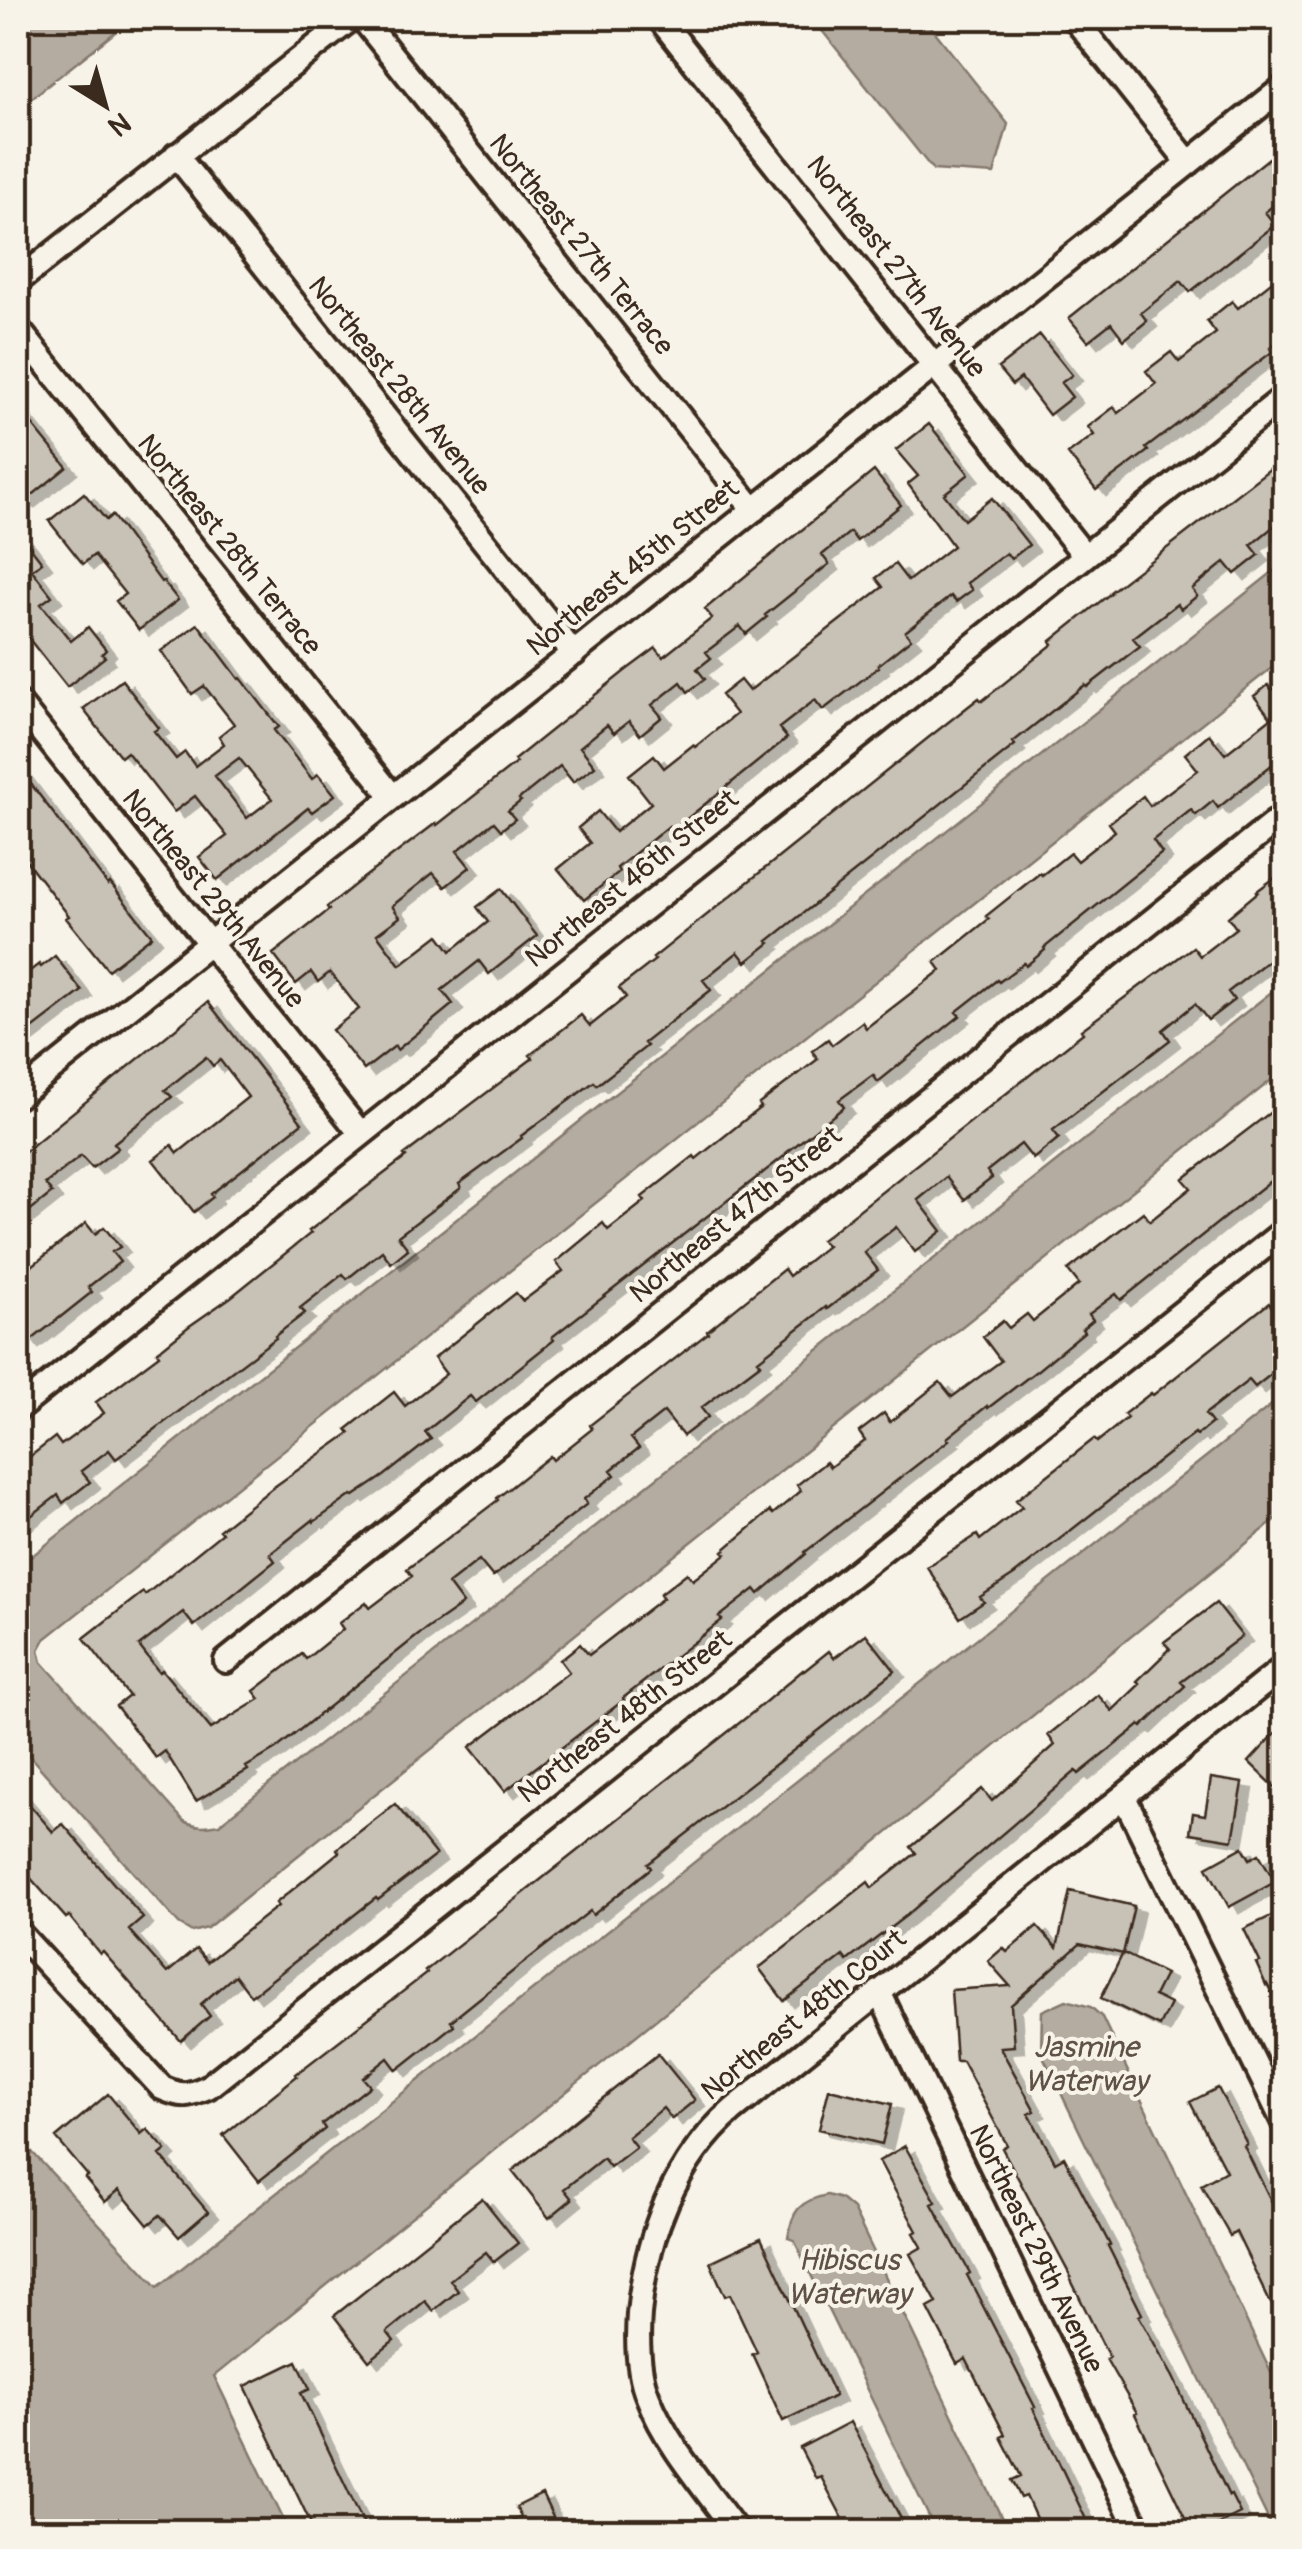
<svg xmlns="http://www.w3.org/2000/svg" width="1302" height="2549" font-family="Pangolin,sans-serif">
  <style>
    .water { fill: #b4aca0; stroke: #84786c; stroke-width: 2.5 }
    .building { fill: #c8c1b6; stroke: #3b2a1e; stroke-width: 2.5; fill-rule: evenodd; filter: url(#shadow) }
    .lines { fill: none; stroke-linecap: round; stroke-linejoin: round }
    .minor-casing { stroke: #3b2a1e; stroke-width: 30 }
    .minor { stroke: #f7f3e8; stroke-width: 22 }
    .labels { text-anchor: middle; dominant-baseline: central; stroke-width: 8; stroke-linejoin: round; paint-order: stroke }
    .street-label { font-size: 28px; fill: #3b2a1e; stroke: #f7f3e8 }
    .water-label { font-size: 30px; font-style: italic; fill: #5f5145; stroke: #f7f3e8 }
  </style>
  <defs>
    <filter id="shadow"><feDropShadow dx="10" dy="6" stdDeviation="0" flood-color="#0004"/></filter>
  </defs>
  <rect width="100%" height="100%" fill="#f7f3e8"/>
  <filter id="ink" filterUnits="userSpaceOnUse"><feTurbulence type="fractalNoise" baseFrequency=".01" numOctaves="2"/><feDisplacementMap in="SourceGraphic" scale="20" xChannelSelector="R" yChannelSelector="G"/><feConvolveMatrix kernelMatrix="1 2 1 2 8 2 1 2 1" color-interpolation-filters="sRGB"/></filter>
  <g filter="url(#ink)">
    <!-- water -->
    <path class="water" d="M18,18h115l-115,91z
      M812,18h112l84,106 -14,50 -61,-4z
      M1284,563v95l-1239,981 -6,11 3,12 142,159c13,6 21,6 35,3l1065,-842v88l-1077,858 -15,4 -13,-8 -161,-181v-176z
      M1284,1395v118l-1070,863 75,155h-271v-394l140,150z
      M1066,2000l25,7 11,10 182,383v131h-10l-233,-479 1,-41z
      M827,2195l14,4 12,10 155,322h-72l-142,-291 -6,-2c4,-27 11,-37 39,-43z"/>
    <!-- building -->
    <path class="building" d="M1284,146v51l-19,15 10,13 -85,67 -9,-11 -40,32 6,8 -23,19 -13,-17 -23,18 -19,-23z
      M1284,272v65l-14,11 2,4 -126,96 2,3 -52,39 -28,-36 26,-19 -6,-8 26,-20 4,6 38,-29 -10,-13 25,-19 8,10 37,-29 -9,-12 25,-20 6,7z
      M1040,335l32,40 -11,8 11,14 -23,18 -28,-37 -9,7 -14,-17z
      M18,407l49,60 -43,35 -6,-8z
      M929,424l40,50 -25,20 20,26 28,-22 37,47 -18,14 -5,-6 -39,30 5,7 -16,12 -5,-6 -46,36 6,7 -33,26 1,2 -56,43 -8,-10 -36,28 8,10 -114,92 -4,-4 -52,42 2,4 -35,28 -26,-31 32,-26 -12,-15 20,-17 17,21 36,-29 -22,-28 25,-20 10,13 29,-23 2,2 41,-33 -15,-19 19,-15 9,11 134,-104 -7,-9 19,-14 13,17 45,-35 -45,-62 10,-8 -22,-26z
      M1284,458v60l-33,27 8,10 -24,19 -10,-12 -33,27 5,7 -16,13 -4,-5 -44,34 7,8 -53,41 -2,-2 -72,57 2,3 -247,196 2,2 -24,19 -8,-10 -35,28 8,10 -67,53 3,3 -50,39 -3,-3 -73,54 1,2 -63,46 2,4 -63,48 10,13 -17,14 -9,-12 -35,28 -4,-5 -43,34 5,5 -30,23 1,2 -160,121 -7,-9 -28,21 9,11 -27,21 -5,-8 -40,31v-60l37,-29 6,8 43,-32 -8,-11 63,-47 -2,-3 31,-25 43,-30 80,-64 -2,-2 97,-74 -2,-2 129,-97 -3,-3 51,-40 9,11 36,-29 -7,-9 36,-28 -2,-2 275,-220 51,-40 3,3 71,-57 -2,-3 60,-48 -1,-1z
      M874,471l27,34 -44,36 -7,-9 -28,23 7,9 -64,51 2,2 -21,17 -6,-8 -34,26 5,6 -14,11 8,10 -17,13 -7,-10 -29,23 10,12 -22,18 -11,-14 -15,12 -7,-8 -27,22 15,19 -22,16 -13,-16 -41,33 2,2 -13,10 7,8 -14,11 -7,-8 -37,29 13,16 -25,20 -12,-14 -41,33 8,11 -23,17 23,31 39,-30 12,16 37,-29 -11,-15 24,-18 36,47 -48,38 -10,-13 -37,29 11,14 -56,46 -2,-4 -31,24 -32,-40 27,-21 -29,-37 -12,10 -7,-10 -15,12 -23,-30 56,-44 -2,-3 35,-28 74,-56 1,2 79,-62 -2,-3 111,-89 31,-23 7,9 49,-39 -7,-9z
      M84,493l22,27 6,-5 49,67 2,-1 15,19 -39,30 -23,-29 9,-7 -31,-39 -11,9 -34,-43z
      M18,531l24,31 -10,8 20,26 -11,8 30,37 17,-14 18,23 -4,4 3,3 -38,30 -49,-62z
      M198,624l41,55 2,-1 38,49 -5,3 38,49 6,-5 17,21 -23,17 -4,-4 -91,72 -18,-23 28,-21 -32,-40 -21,16 -47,-60 -6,5 -38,-48 39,-29 37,48 -5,3 22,28 9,-7 10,14 29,-22 -5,-8 15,-12 -30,-38 -12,8 -31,-43zM239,758l33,41 -25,19 -32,-42z
      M1284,680v75l-66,53 -5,-7 -17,14 -5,-5 -38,30 9,13 -118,95 1,2 -19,16 -2,-3 -25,19 -2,-2 -41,32 4,4 -82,66 -5,-7 -34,25 5,7 -58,46 1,1 -235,183 2,3 -78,62 -6,-6 -45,36 6,7 -47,37 -30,20 -2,-1 -38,27 -1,-2 -43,34 5,7 -81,65 -11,-14 -44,34 20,26 3,-2 49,59 49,-30 -6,-8 48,-37 4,5 37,-30 -4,-6 27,-21 4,6 42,-32 -5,-7 91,-69 -1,-2 53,-42 3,4 39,-31 -2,-4 118,-92 -1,-2 77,-62 5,7 38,-30 -6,-6 262,-207 -2,-3 112,-83 7,9 36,-28 -8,-11 30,-25 -1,-1 27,-20v54l-12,9 12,14 -56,44 6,8 -26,20 -13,-16 -32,26 7,10 -117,90 6,8 -26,21 -12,-15 -34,27 5,7 -28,22 -18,-23 -28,23 24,31 -27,21 -19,-25 -32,25 14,18 -51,39 -1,-2 -68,53 3,3 -60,45 7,9 -25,19 -19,-24 -33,26 8,10 -28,22 4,5 -31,24 3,5 -94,73 -14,-17 -31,24 15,20 -46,32 -141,113 -30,18 2,3 -52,31 -31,-50 -9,7 -40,-52 13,-10 -45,-58 59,-46 2,3 77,-62 -3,-3 52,-41 79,-56 -3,-4 47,-37 11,14 41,-32 -12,-16 82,-65 7,8 40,-30 -7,-9 47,-39 5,7 37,-29 -3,-4 52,-41 2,3 65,-52 -2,-3 59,-45 -6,-8 16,-12 4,6 30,-23 4,6 75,-58 -6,-8 54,-43 -3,-3 54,-43 2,2 28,-22 7,8 38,-30 -6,-8 34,-27 7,10 48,-36 -13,-16 24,-20 16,20 46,-36 -17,-22 14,-11 4,5z
      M18,767l90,118 2,-2 42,53 -44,34 -42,-52 3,-2 -51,-66z
      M55,956l27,35 -64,49v-60l21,-16 2,3z
      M208,1002l94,121 -91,71 2,3 -19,15 -41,-52 19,-15 6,8 70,-56 -28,-37 -7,6 -7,-9 -41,33 7,7 -58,46 4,5 -26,20 -11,-12 -36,28 7,9 -34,27v-63z
      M1284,1102v68l-163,130 -5,-6 -27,20 4,6 -11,9 2,3 -45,37 -51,39 -1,-2 -40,32 2,2 -144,112 1,2 -47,40 -4,-5 -36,28 3,3 -99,78 1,2 -119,91 -35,-44 99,-75 -9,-12 20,-16 9,11 74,-57 -3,-4 27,-21 6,7 33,-26 -3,-3 47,-40 3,3 28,-23 -4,-6 29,-23 4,5 35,-26 -6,-9 25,-19 6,9 50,-40 12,15 49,-36 -18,-24 20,-16 6,7 18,-14 6,7 46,-37 -11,-14 75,-58 7,9 41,-33 -8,-9z
      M86,1223l9,11 9,-7 16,20 -8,5 8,10 -32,25 4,5 -63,50 -11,-14v-34l13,-10 -8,-11z
      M1269,1303l15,19v42l-29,23 -6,-7 -44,34 7,9 -15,12 -2,-2 -181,142 -34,22 4,5 -24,16 -33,-51 50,-32 3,5 42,-33 -6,-7 78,-61 3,3 30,-24 -3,-4 27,-21 2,2z
      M1216,1603l26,33 -61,46 4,4 -43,41 -2,-2 -61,49 -3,-3 -169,144 -60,46 -4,-5 -59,45 -25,-33 109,-86 4,6 44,-35 -5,-6 71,-58 10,12 63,-56 -7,-10 50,-40 14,16 28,-27 -3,-3 33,-32 -6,-7z
      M866,1634l29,37 -247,193 3,4 -58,47 -3,-4 -73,57 -66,53 3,4 -57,45 -9,-12 -25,20 7,8 -48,38 3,5 -66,52 -36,-46 74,-59 -1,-2 131,-101 -2,-2 327,-258 51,-43 1,1 25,-20 5,7z
      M1284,1724v72l-35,-34z
      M1211,1778l32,5 -10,57 -43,-7 3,-20 12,2z
      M18,1791l35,41 10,-8 80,94 -14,12 38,43 29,-24 11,13 71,-56 -2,-3 63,-51 -2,-3 58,-45 41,51 -58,45 -2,-2 -125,98 -16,-21 -34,29 9,12 -29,25 -78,-89 -3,2 -31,-38 -3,2 -46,-52 9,-8 -11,-13z
      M1243,1847l7,12 9,-5 16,28 -46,25 -22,-40z
      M1070,1891l64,15 -11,48 -43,-10 -69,61 3,41 -14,1 35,64 -6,3 26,48 9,-5 46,88 -2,1 34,68 -3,2 34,61 56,119 2,-1 9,18 -37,19h-11l-57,-118 2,-1 -31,-54 3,-2 -39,-79 1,-1 -69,-129 5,-3 -45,-84h-6l-5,-71 59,-4 -22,-25 15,-13 4,4 30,-26 20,22z
      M1284,1910v106l-17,-32 -1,1 -10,-22 4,-1 -16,-33z
      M1123,1953l42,21 -11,22 16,8 -11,22 -58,-28z
      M658,2054l37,46 -23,19 -9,-11 -35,29 8,10 -26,20 -7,-9 -39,31 8,10 -23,19 -37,-47z
      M1218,2088l29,56 -3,2 40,81v95l-15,-22 -33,-68 -6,4 -29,-51 25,-14 -36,-69z
      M829,2089l63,15 -10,40 -63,-15z
      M108,2094l33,40 6,-5 19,21 -6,5 48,57 -29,25 -19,-22 -12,10 -29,-35 -14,12 -20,-24 3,-2 -32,-38z
      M905,2146l31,56 -4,2 38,69 -3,2 68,132 -2,1 59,124h-50l-16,-36 -5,2 -9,-18 9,-4 -20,-39 4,-2 -39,-76 -9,5 -29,-56 9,-5 -27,-49 12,-7 -8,-14 3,-2 -38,-70z
      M482,2198l36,45 -24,19 -8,-10 -36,28 8,11 -25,20 -8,-10 -38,31 7,9 -25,20 -35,-45z
      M761,2238l74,158 -52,25 -31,-67 5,-2 -27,-58 -5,2 -15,-34z
      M297,2361l13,28 -9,4 67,139h-53l-70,-146z
      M850,2422l58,110h-58l-29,-55 -5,2 -16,-31z
      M542,2494l18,38h-69l30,-15 -5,-10z"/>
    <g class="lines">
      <!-- minor casing -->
      <g class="minor-casing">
        <path id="minor" d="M362,18l392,492
          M659,18l426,538
          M1074,18l115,145
          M176,155l398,499
          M18,281l334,-263
          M18,329l375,468
          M18,702l343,432
          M18,1096l1266,-1009
          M18,1409l1266,-1012
          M226,1661l1058,-846
          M1124,1797l160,326
          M18,1932l144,156c20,9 25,8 46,-1l1076,-856
          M879,1992l260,540
          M737,2532c-31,-43 -70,-86 -89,-135 -11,-26 -11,-56 -9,-83 7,-77 35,-153 94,-204l551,-443"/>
      </g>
      <!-- minor -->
      <use href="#minor" class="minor"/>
    </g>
  </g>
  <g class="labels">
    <!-- street labels -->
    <g class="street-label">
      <text transform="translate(581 245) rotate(51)">Northeast 27th Terrace</text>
      <text transform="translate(896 267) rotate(52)">Northeast 27th Avenue</text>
      <text transform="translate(399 386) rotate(51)">Northeast 28th Avenue</text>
      <text transform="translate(229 545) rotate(51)">Northeast 28th Terrace</text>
      <text transform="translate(633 568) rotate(-39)">Northeast 45th Street</text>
      <text transform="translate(632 879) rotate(-39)">Northeast 46th Street</text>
      <text transform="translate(213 899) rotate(51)">Northeast 29th Avenue</text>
      <text transform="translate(736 1215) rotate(-39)">Northeast 47th Street</text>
      <text transform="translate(625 1717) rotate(-38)">Northeast 48th Street</text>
      <text transform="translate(804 2015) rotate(-39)">Northeast 48th Court</text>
      <text transform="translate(1036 2249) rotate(64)">Northeast 29th Avenue</text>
    </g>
    <!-- water labels -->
    <g class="water-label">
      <text x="1086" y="2047">Jasmine<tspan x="1086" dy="34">Waterway</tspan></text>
      <text x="849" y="2260">Hibiscus<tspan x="849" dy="34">Waterway</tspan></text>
    </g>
  </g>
  <!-- margin -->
  <rect width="1302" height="2549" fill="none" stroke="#f7f3e8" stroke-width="60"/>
  <rect x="30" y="30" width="1242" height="2489" fill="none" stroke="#3b2a1e" stroke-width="4" filter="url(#ink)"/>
  <!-- north arrow -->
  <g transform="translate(105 105) rotate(143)" stroke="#f7f3e8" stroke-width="8" paint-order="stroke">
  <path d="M0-8L18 38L0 25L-18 38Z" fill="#3b2a1e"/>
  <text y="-15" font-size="28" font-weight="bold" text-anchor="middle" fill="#3b2a1e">N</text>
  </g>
</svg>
